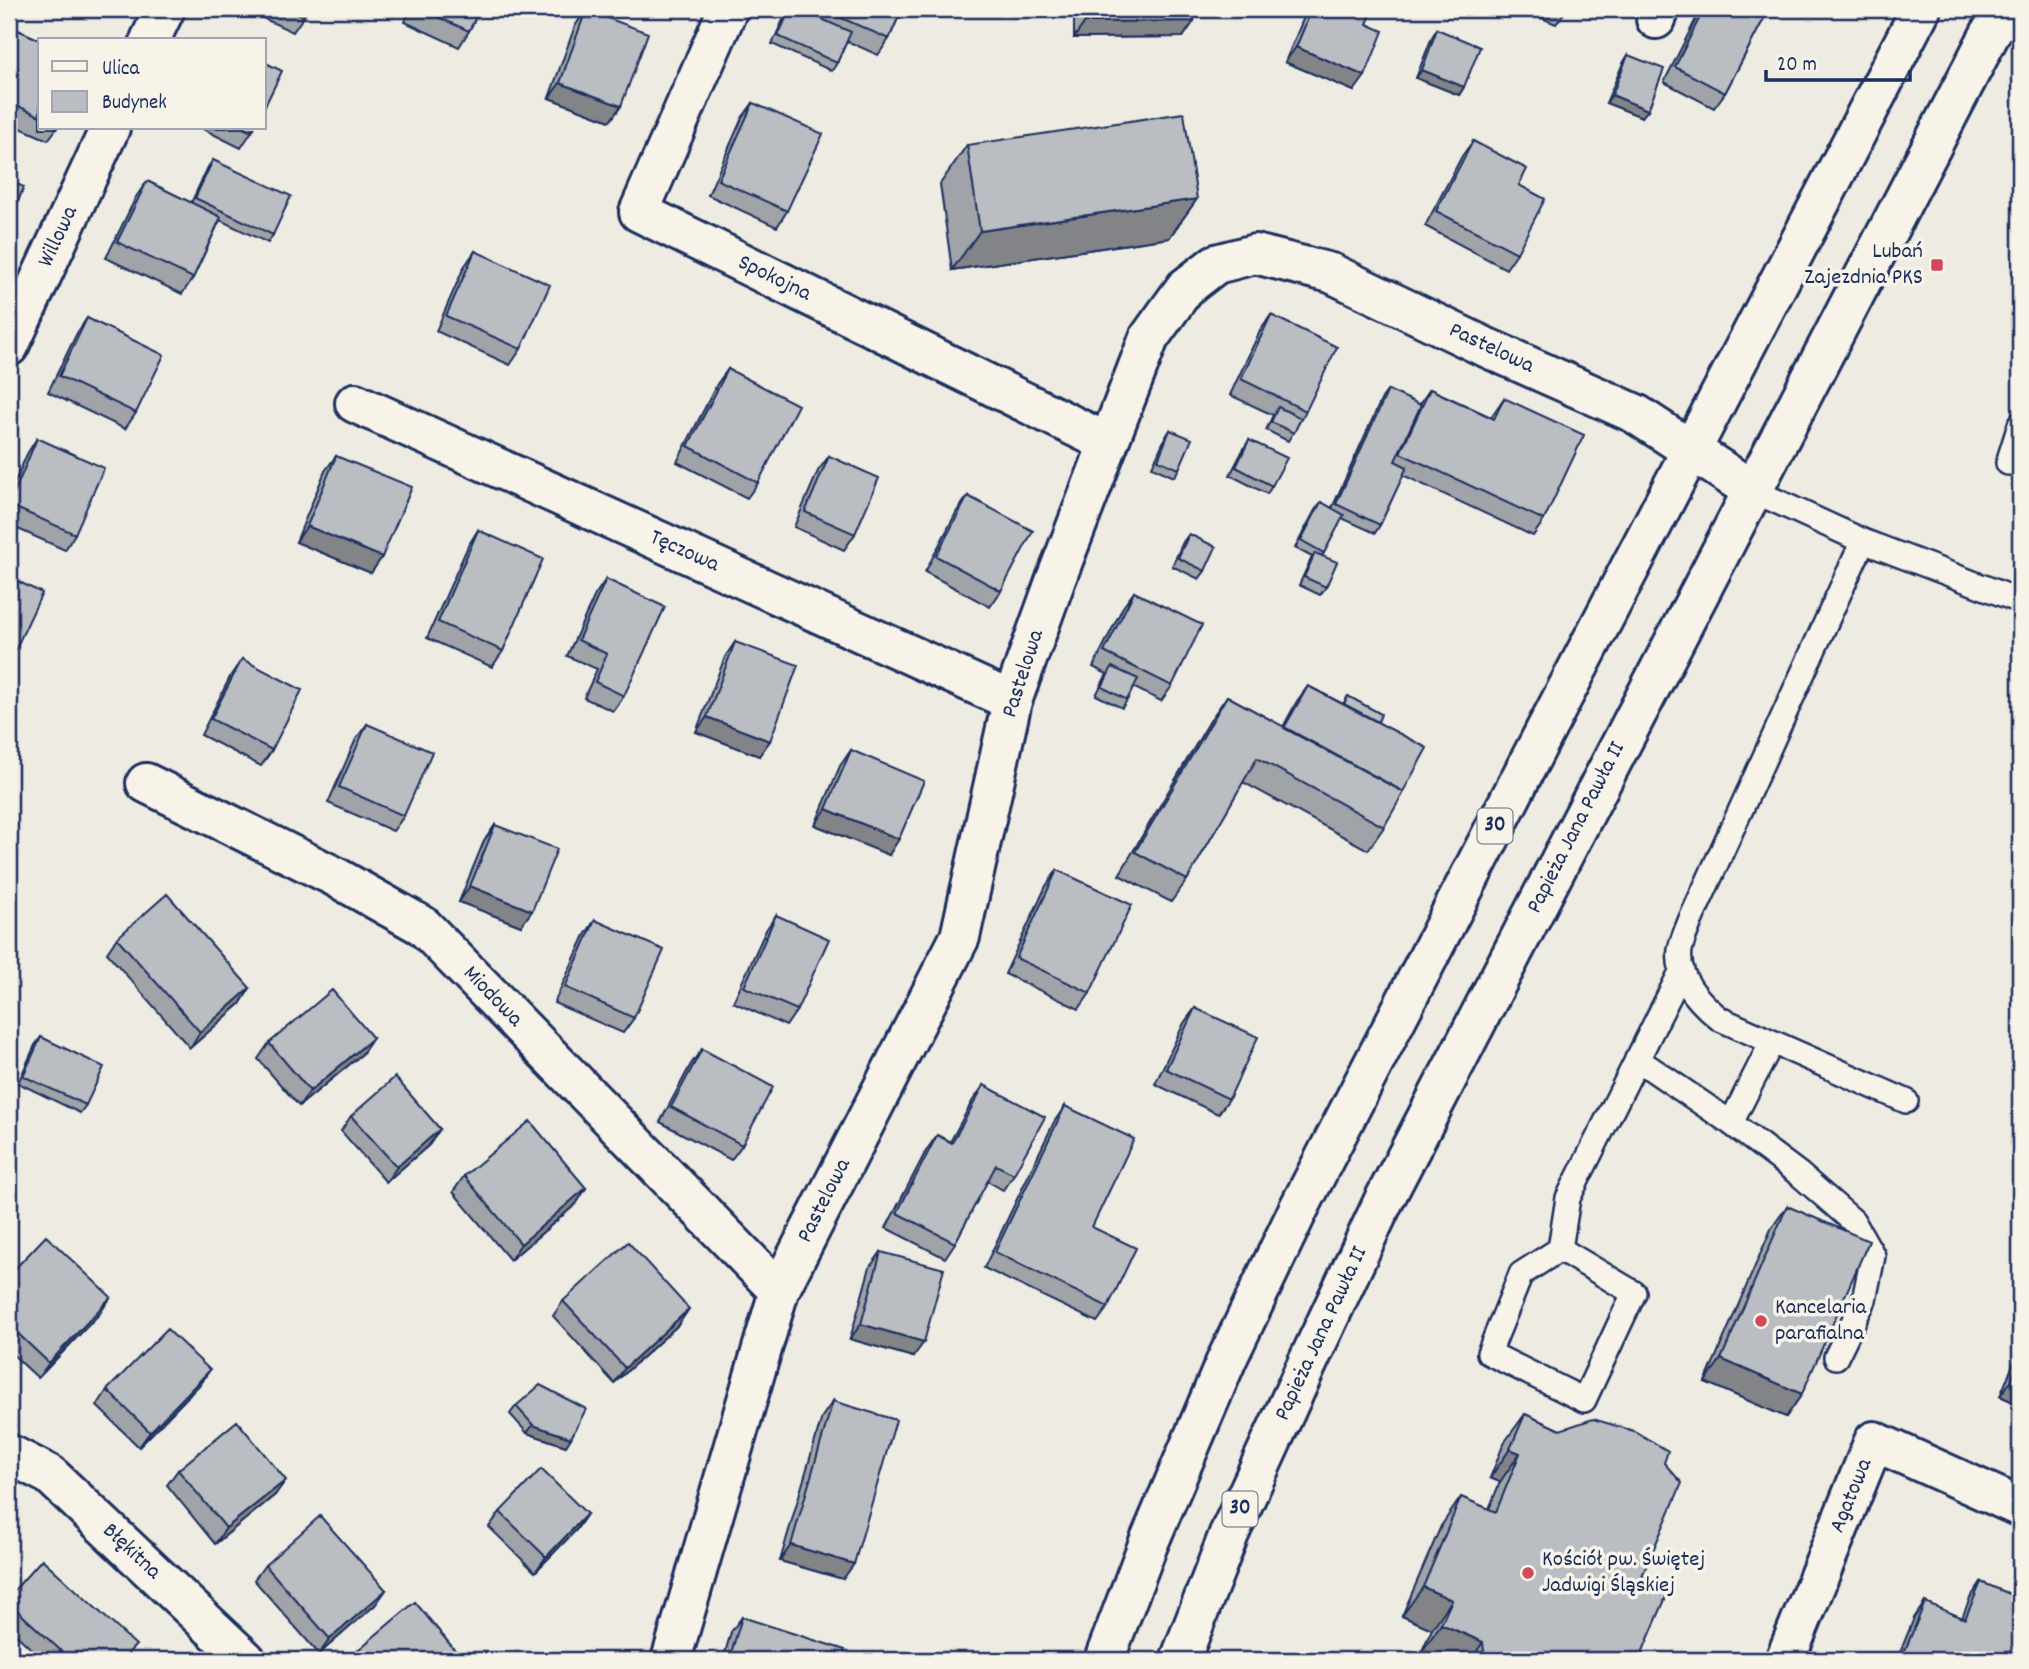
<svg xmlns="http://www.w3.org/2000/svg" width="2029" height="1669" font-family="Dekko,sans-serif">
  <style>
    .lines { fill: none; stroke-linecap: round; stroke-linejoin: round }
    .service-casing { stroke: #1b2f5e; stroke-width: 28 }
    .minor-casing { stroke: #1b2f5e; stroke-width: 44 }
    .primary-casing { stroke: #1b2f5e; stroke-width: 44 }
    .service { stroke: #f7f3e8; stroke-width: 23 }
    .minor { stroke: #f7f3e8; stroke-width: 38 }
    .primary { stroke: #f7f3e8; stroke-width: 38 }
    .wall { fill: #a0a3a7; stroke: #1b2f5e; stroke-width: 2 }
    .shaded-wall { fill: #828488; stroke: #1b2f5e; stroke-width: 2 }
    .building { fill: #babdc2; stroke: #1b2f5e; stroke-width: 2 }
    .poi-dot { fill: #d1495b; stroke: #f7f3e8; stroke-width: 2.5 }
    .labels { text-anchor: middle; dominant-baseline: central; stroke-width: 7; stroke-linejoin: round; paint-order: stroke }
    .shield { fill: #f7f3e8; stroke: #5d6a87; stroke-width: 2 }
    .shield-label { font-size: 21px; font-weight: bold; fill: #1b2f5e }
    .street-label { font-size: 23px; fill: #1b2f5e; stroke: #f7f3e8 }
    .poi-label { font-size: 23px; fill: #1b2f5e; stroke: #f7f3e8; text-anchor: start }
  </style>
  <rect width="100%" height="100%" fill="#eeebe2"/>
  <filter id="ink" filterUnits="userSpaceOnUse"><feTurbulence type="fractalNoise" baseFrequency=".0143" numOctaves="2"/><feDisplacementMap in="SourceGraphic" scale="14" xChannelSelector="R" yChannelSelector="G"/><feConvolveMatrix kernelMatrix="1 2 1 2 8 2 1 2 1" color-interpolation-filters="sRGB"/></filter>
  <g filter="url(#ink)">
    <g class="lines">
      <!-- service casing -->
      <g class="service-casing">
        <path id="service" d="M2008,463l12,-38
          M1752,490l111,51 157,60
          M1863,541l-172,378c-4,10 -9,21 -11,31 -4,29 20,53 40,69l186,82
          M1772,1042l-41,81 68,51 54,47 20,35 -9,44 -28,57
          M1637,1059l94,64
          M1560,1249l74,44 -50,107 -95,-47 32,-79 39,-25 8,-51 114,-228"/>
      </g>
      <!-- minor casing -->
      <g class="minor-casing">
        <path id="minor" d="M728,9l-89,203 469,231
          M1656,19l4,-10
          M150,40l15,-31
          M9,346l101,-218
          M355,403l657,298
          M146,783l188,93 89,50 356,365
          M9,1454l41,21 196,185
          M671,1660l108,-369 181,-354 52,-236 44,-122 93,-241 36,-50 31,-24 39,-10 76,19 152,73 153,68 116,76
          M1785,1660l89,-219 146,66"/>
      </g>
      <!-- primary casing -->
      <g class="primary-casing">
        <path id="primary" d="M1104,1660l45,-118 78,-183 72,-151 231,-448 391,-751
          M1180,1660l49,-126 79,-172 75,-160 620,-1193"/>
      </g>
      <!-- service -->
      <use href="#service" class="service"/>
      <!-- minor -->
      <use href="#minor" class="minor"/>
      <!-- primary -->
      <use href="#primary" class="primary"/>
    </g>
    <!-- wall -->
    <path class="wall" d="M243,9h65l-4,7 -11,16z
      M410,9h70l-11,22 -10,16 -54,-25z
      M788,9h114l-13,30 -11,16 -31,-14 -10,22 -5,8 -60,-27z
      M1074,9h119l1,12 -11,16 -109,1z
      M1310,9h63l-6,15 -13,67 -69,-29 19,-45z
      M1520,9h47l-11,15z
      M1701,9h68l-44,84 -11,15 -50,-26z
      M586,10l35,96 -11,15 -61,-23 26,-72z
      M9,26l31,14v88h17l-9,12 -39,-17z
      M1437,29l27,58 -5,8 -43,-17 16,-41z
      M1628,55l14,62 -36,-14 17,-40z
      M753,103l34,108 -10,16 -69,-32 34,-77z
      M201,128h53l-13,20z
      M1473,141l46,44 -2,68 -11,16 -81,-43 37,-70z
      M967,145l230,54 -28,39 -217,32 -12,-86z
      M213,160l60,75 -5,8 -48,-23 -27,58 -11,16 -76,-36 30,-61 11,-16 44,22 17,-36z
      M475,251l46,98 -11,16 -74,-34 28,-64z
      M1271,315l35,96 -18,30 -22,-11 7,-15 -43,-20 30,-64z
      M87,318l49,95 -11,16 -77,-37 29,-59z
      M728,369l30,114 -11,15 -70,-36 40,-78z
      M1430,389l61,28 13,-19 40,122 -11,16 -130,-61 -23,50 -5,8 -33,-15 -20,38 4,31 -6,8 -21,-10 13,-28 -17,-9 20,-38 6,-8 11,6 50,-110 6,-8 31,15z
      M1170,430l9,39 -5,8 -22,-10 13,-29z
      M37,438l38,96 -10,16 -56,-25v-30l18,-41z
      M1249,440l23,46 -5,8 -37,-19 14,-27z
      M336,456l46,101 -11,16 -75,-31 29,-71z
      M829,456l26,78 -11,16 -50,-23 24,-56z
      M968,496l33,95 -11,16 -65,-35 32,-61z
      M478,530l25,121 -11,16 -65,-29 41,-92z
      M1189,534l16,37 -6,8 -27,-13 11,-24z
      M606,579l18,117 -11,15 -29,-13 13,-29 -30,-13 28,-61z
      M1134,592l38,94 -11,15 -28,-14 -6,13 -5,8 -26,-13 11,-21 -14,-7 30,-60z
      M735,642l24,114 -63,-24 29,-75z
      M242,659l30,91 -11,16 -60,-31 30,-60z
      M1308,686l35,18 5,-8 30,26 6,105 -16,23 -125,-68 -56,98 -16,22 -52,-27 92,-156 16,-23 56,31 14,-26z
      M367,724l37,92 -11,15 -65,-28 28,-64z
      M851,750l38,105 -74,-30 25,-59z
      M495,825l26,101 -62,-24 25,-61z
      M1057,870l33,123 -11,16 -74,-35 41,-88z
      M776,915l21,95 -11,16 -53,-24 33,-72z
      M595,920l39,98 -11,15 -69,-30 31,-68z
      M117,938l133,50 -10,16 -50,44 -83,-95z
      M1195,1008l34,91 -11,15 -63,-30 29,-61z
      M41,1037l45,68 -6,8 -62,-30 17,-38z
      M373,1038l-11,16 -63,52 -41,-47 11,-16z
      M702,1049l40,96 -11,15 -71,-38 31,-58z
      M984,1085l30,89 -11,16 -16,-9 -32,62 -10,15 -59,-30 40,-77 11,-16 13,7 23,-42z
      M1065,1106l27,121 16,80 -11,15 -113,-54 70,-146z
      M351,1116l89,13 -11,16 -43,37 -45,-51z
      M464,1176l122,12 -10,16 -66,56 -57,-68z
      M1787,1206l15,188 -16,23 -81,-35 66,-153z
      M881,1252l32,105 -63,-18 20,-72z
      M9,1275l91,38 -62,65 -29,-27z
      M563,1301l115,24 -64,58 -61,-67z
      M2020,1348v57l-20,-9z
      M199,1385l-60,62 -42,-41 10,-16z
      M833,1401l10,178 -63,-18 42,-144z
      M516,1406l50,40 -39,-13 -17,-19z
      M1525,1414l35,16 104,33 -22,113 -3,84h-201l-17,-7 11,-24 -30,-13 39,-90 20,-29 28,12 11,-27 -10,-4 14,-35z
      M178,1470l97,25 -60,49 -48,-59z
      M500,1512l87,2 -11,16 -41,42 -46,-45z
      M265,1565l121,25 -11,15 -56,49 -65,-74z
      M1981,1582l39,78h-123l17,-42 11,-16 37,16 8,-20z
      M9,1596l117,64h-83l-34,-32z
      M742,1617l100,43h-119l8,-28z"/>
    <!-- shaded-wall -->
    <path class="shaded-wall" d="M1194,21l-11,16 -109,1 11,-16z
      M1296,47l69,29 -11,15 -69,-29z
      M1422,70l42,17 -5,8 -43,-17z
      M560,83l61,23 -11,15 -61,-23z
      M1612,95l36,15 -6,7 -36,-14z
      M1197,199l-28,39 -217,32 28,-39z
      M307,526l75,31 -11,16 -75,-31z
      M707,717l63,24 -11,15 -63,-24z
      M826,809l73,30 -10,16 -74,-30z
      M470,886l62,25 -11,15 -62,-24z
      M250,988l-10,16 -50,44 10,-16z
      M373,1038l-11,16 -63,52 11,-15z
      M440,1129l-11,16 -43,37 11,-15z
      M586,1188l-10,16 -66,56 11,-16z
      M111,1297l-11,16 -62,65 11,-15z
      M689,1309l-11,16 -64,58 11,-15z
      M861,1324l63,18 -11,15 -63,-18z
      M1721,1359l81,35 -16,23 -81,-35z
      M210,1370l-11,15 -60,62 11,-15z
      M2011,1381l9,4v20l-20,-9z
      M533,1425l38,13 -5,8 -39,-13z
      M1510,1449l10,4 -20,29 -10,-4z
      M286,1480l-11,15 -60,49 11,-16z
      M587,1514l-11,16 -41,42 11,-15z
      M791,1545l63,19 -11,15 -63,-18z
      M1423,1587l29,13 -20,29 -30,-13z
      M386,1590l-11,15 -56,49 11,-15z
      M1441,1624l42,18 -12,18h-33l-17,-7z"/>
    <!-- building -->
    <path class="building" d="M287,9h21l-4,7z
      M420,9h60l-11,22z
      M790,9h9l52,23 -14,31 -59,-27z
      M821,9h81l-13,30z
      M1085,9h108l1,12 -109,1z
      M1312,9l22,1 1,-1h38l-6,15 16,7 -18,45 -69,-29z
      M1704,9h65l-44,84 -50,-26z
      M586,10l62,23 -27,73 -61,-23z
      M9,26l31,14v76l-31,-14v-14l9,-20 -9,-4z
      M1437,29l43,18 -16,40 -42,-17z
      M1628,55l36,14 -16,41 -36,-15z
      M264,62l18,9 -18,37z
      M753,103l70,31 -36,77 -69,-31z
      M1184,113l13,86 -217,32 -13,-86z
      M243,128h11l-2,4z
      M1473,141l54,28 -8,16 26,14 -28,54 -81,-42z
      M213,160l78,36 -18,39 -78,-37z
      M9,181l15,6 -15,36z
      M147,181l74,36 -28,61 -76,-36z
      M475,251l75,34 -29,64 -75,-33z
      M1271,315l66,32 -31,64 -65,-32z
      M87,318l77,37 -28,58 -77,-37z
      M728,369l70,36 -40,78 -70,-37z
      M1430,389l64,30 10,-21 80,37 -40,85 -144,-67z
      M1388,390l33,15 -26,56 12,6 -27,58 -44,-21z
      M1278,407l23,11 -7,15 -23,-11z
      M1170,430l22,9 -13,30 -21,-9z
      M37,438l67,30 -29,66 -66,-29z
      M1249,440l38,18 -15,28 -36,-19z
      M336,456l76,31 -30,70 -75,-31z
      M829,456l50,22 -24,56 -50,-22z
      M968,496l65,35 -32,60 -65,-35z
      M1321,502l23,13 -20,38 -23,-13z
      M478,530l65,29 -40,92 -65,-29z
      M1189,534l27,13 -11,24 -27,-13z
      M1315,553l22,9 -11,25 -22,-10z
      M9,577l33,16 -31,66 -2,-1z
      M606,579l59,28 -41,89 -29,-14 12,-28 -29,-14z
      M1134,592l68,33 -30,61 -68,-34z
      M735,642l63,23 -28,76 -63,-24z
      M242,659l60,31 -30,60 -61,-31z
      M1112,667l26,12 -11,21 -25,-13z
      M1308,686l119,62 -24,44 -119,-64z
      M1227,696l177,96 -20,35 -127,-69 -70,122 -52,-28z
      M1348,696l33,18 -3,8 -34,-18z
      M367,724l65,28 -28,64 -65,-29z
      M851,750l73,31 -25,58 -73,-30z
      M495,825l62,24 -25,62 -62,-25z
      M1057,870l75,35 -42,88 -74,-35z
      M167,894l83,94 -50,44 -83,-94z
      M776,915l53,24 -32,71 -53,-23z
      M595,920l69,30 -30,68 -69,-31z
      M332,990l41,48 -63,53 -41,-48z
      M1195,1008l63,29 -29,62 -63,-30z
      M41,1037l63,30 -18,38 -63,-29z
      M702,1049l71,38 -31,58 -71,-38z
      M395,1077l45,52 -43,38 -46,-51z
      M984,1085l61,32 -31,57 -18,-9 -41,78 -58,-30 40,-78 15,8z
      M1065,1106l69,33 -42,88 44,21 -28,59 -113,-55z
      M530,1121l56,67 -65,56 -57,-68z
      M1787,1206l82,35 -67,153 -81,-35z
      M46,1236l65,61 -62,66 -40,-38v-50z
      M628,1242l61,67 -64,59 -62,-67z
      M881,1252l63,17 -20,73 -63,-18z
      M167,1329l43,41 -60,62 -43,-42z
      M2020,1358v27l-9,-4z
      M540,1385l46,24 -15,29 -38,-13 -17,-19z
      M833,1401l63,19 -42,144 -63,-19z
      M1525,1414l35,16 33,-11 41,12 34,20 -4,12 18,20 -40,93 28,12 -31,72h-153l-2,-7 -1,-11 -42,-18 11,-24 -29,-13 38,-90 35,15 24,-59 -10,-4z
      M237,1421l49,59 -60,48 -48,-58z
      M541,1469l46,45 -41,43 -46,-45z
      M320,1516l66,74 -56,49 -65,-74z
      M42,1559l94,86 -14,15h-51l-62,-57v-7z
      M1981,1582l39,16v62h-119l24,-58 40,17z
      M415,1602l43,52 -7,6h-105z
      M742,1617l103,33 -3,10h-113z"/>
  </g>
  <!-- markers -->
  <g class="poi-dot">
    <rect x="1930" y="258" width="14" height="14" rx="3.5"/>
    <circle cx="1761" cy="1321" r="7"/>
    <circle cx="1528" cy="1573" r="7"/>
  </g>
  <g class="labels">
    <!-- shield labels -->
    <g class="shield">
      <rect x="1477.5" y="808.5" width="35" height="35" rx="5"/>
      <rect x="1222.5" y="1491.5" width="35" height="35" rx="5"/>
    </g>
    <g class="shield-label">
      <text x="1495" y="826">30</text>
      <text x="1240" y="1509">30</text>
    </g>
    <!-- street labels -->
    <g class="street-label">
      <text transform="translate(59 237) rotate(-65)">Willowa</text>
      <text transform="translate(774 279) rotate(26)">Spokojna</text>
      <text transform="translate(1491 349) rotate(25)">Pastelowa</text>
      <text transform="translate(684 552) rotate(24)">Tęczowa</text>
      <text transform="translate(1024 674) rotate(-72)">Pastelowa</text>
      <text transform="translate(1577 828) rotate(-63)">Papieża Jana Pawła II</text>
      <text transform="translate(492 997) rotate(46)">Miodowa</text>
      <text transform="translate(825 1201) rotate(-63)">Pastelowa</text>
      <text transform="translate(1322 1334) rotate(-65)">Papieża Jana Pawła II</text>
      <text transform="translate(1852 1496) rotate(-68)">Agatowa</text>
      <text transform="translate(131 1552) rotate(43)">Błękitna</text>
    </g>
    <!-- poi labels -->
    <g class="poi-label">
      <text x="1923" y="252" text-anchor="end">Lubań<tspan x="1923" dy="26">Zajezdnia PKS</tspan></text>
      <text x="1775" y="1308">Kancelaria<tspan x="1775" dy="26">parafialna</tspan></text>
      <text x="1542" y="1560">Kościół pw. Świętej<tspan x="1542" dy="26">Jadwigi Śląskiej</tspan></text>
    </g>
  </g>
  <!-- margin -->
  <rect width="2029" height="1669" fill="none" stroke="#f7f3e8" stroke-width="35"/>
  <rect x="18" y="18" width="1994" height="1634" fill="none" stroke="#1b2f5e" stroke-width="2.5" filter="url(#ink)"/>
  <!-- legend -->
  <rect x="38" y="38" width="228" height="91" fill="#f7f3e8" stroke="#9fa5b1" stroke-width="2"/>
  <rect x="52" y="61" width="35" height="10" fill="#f7f3e8" stroke="#9fa5b1" stroke-width="2"/>
  <text x="102" y="74" font-size="21" fill="#1b2f5e">Ulica</text>
  <rect x="52" y="91" width="35" height="21" fill="#babdc2" stroke="#9fa5b1" stroke-width="2"/>
  <text x="102" y="108" font-size="21" fill="#1b2f5e">Budynek</text>
  <!-- scale -->
  <path d="M1766 70v10h144v-10" fill="none" stroke="#1b2f5e" stroke-width="3.5"/>
  <text x="1777" y="70" font-size="21" fill="#1b2f5e" stroke="#f7f3e8" stroke-width="5" paint-order="stroke">20 m</text>
</svg>
